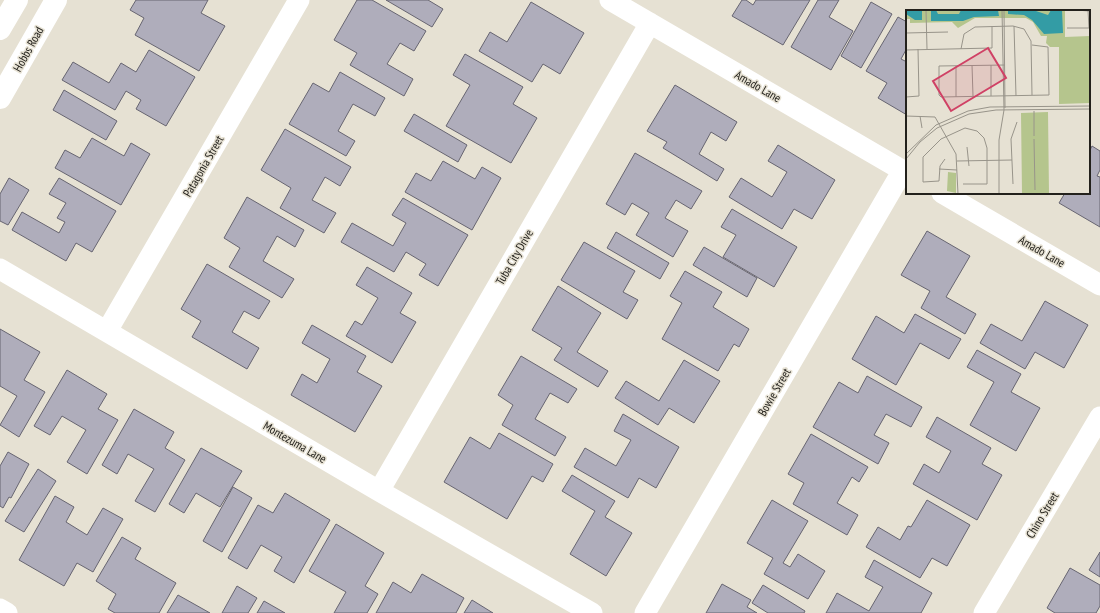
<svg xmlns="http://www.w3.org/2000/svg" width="1100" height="613" font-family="'PT Sans Narrow',sans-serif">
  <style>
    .building { fill: #afadbb; stroke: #676571 }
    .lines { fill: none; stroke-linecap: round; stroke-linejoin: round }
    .street { stroke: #fff; stroke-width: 21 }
    .secondary { stroke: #fff; stroke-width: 22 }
    .labels { text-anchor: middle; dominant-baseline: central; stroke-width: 3; stroke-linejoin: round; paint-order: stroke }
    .street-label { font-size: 12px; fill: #23211c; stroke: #e6e1d3 }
    .inset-road { fill: none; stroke: #98948a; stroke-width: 1 }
    .view { fill: #d04165; fill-opacity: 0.15; stroke: #d04165; stroke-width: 2 }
    .inset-edge { fill: none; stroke: #23211c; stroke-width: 2 }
  </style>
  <rect width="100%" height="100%" fill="#e6e1d3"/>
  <!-- building -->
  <path class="building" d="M136,0h72l-7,13 24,13 -26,45 -64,-36 9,-17 -14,-8z
    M357,0h15l54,31 -12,20 -14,-8 -13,21 26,15 -9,17 -54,-31 7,-12 -23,-13z
    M386,0h42l15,9 -11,18z
    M742,0h4l7,5 3,-5h54l-27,45 -51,-29z
    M818,0h21l-10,17 24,14 -22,39 -40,-23z
    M531,2l53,31 -24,41 -17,-10 -11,18 -53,-31 11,-19 17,10z
    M871,2l21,12 -31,54 -20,-12z
    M898,17l9,5v26l-6,11 6,3v53l-29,-17 9,-15 -21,-12z
    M149,50l46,27 -29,49 -30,-17 5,-9 -15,-9 -11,19 -53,-30 11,-18 36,21 12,-20 15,9z
    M465,54l58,33 -10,17 24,14 -26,45 -65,-37 24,-41 -17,-10z
    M340,72l45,26 -10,18 -22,-12 -15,27 17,10 -9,15 -57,-32 24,-41 16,9z
    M675,85l62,37 -11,19 -15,-9 -12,22 25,15 -7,12 -54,-33 4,-6 -20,-11z
    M64,90l53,31 -11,19 -53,-30z
    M414,114l53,31 -9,17 -54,-31z
    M285,129l66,38 -11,19 -15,-9 -13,23 24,13 -12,20 -44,-25 11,-20 -30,-18z
    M92,138l32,18 7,-13 19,11 -29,51 -66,-37 10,-18 15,8z
    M778,145l57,35 -23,39 -18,-10 -12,20 -53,-32 12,-19 31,19 15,-25 -19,-11z
    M1092,146l8,5v19l-3,6 3,1v50l-41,-24 6,-10h24v-41z
    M635,153l67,38 -11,18 -15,-9 -11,18 23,13 -15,26 -37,-22 13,-22 -17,-10 -7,12 -19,-11z
    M443,161l32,18 7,-12 19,11 -29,52 -67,-38 11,-19 15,8z
    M9,178l20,12 -21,35 -8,-4v-27z
    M59,178l57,33 -24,41 -16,-9 -10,18 -54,-31 10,-18 37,21 6,-11 -8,-4 9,-15 -17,-9z
    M247,197l57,33 -9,17 -18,-11 -14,25 31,18 -12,19 -53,-31 11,-19 -16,-10z
    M403,198l65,37 -30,51 -19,-11 7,-11 -20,-12 -12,20 -53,-30 11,-19 41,23 13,-23 -14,-8z
    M732,209l65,38 -23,40 -51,-30 13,-22 -15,-8z
    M927,231l43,25 -24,41 30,17 -11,20 -44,-26 9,-17 -29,-16z
    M616,232l53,31 -9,16 -53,-31z
    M584,242l51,29 -12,21 15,8 -11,19 -66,-39z
    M704,247l53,31 -10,19 -54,-32z
    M207,264l63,37 -11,18 -15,-8 -12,21 27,16 -12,21 -55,-32 9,-16 -20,-12z
    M367,267l45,26 -12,20 16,9 -24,41 -46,-27 9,-15 7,4 16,-27 -22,-13z
    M685,271l37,21 -9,15 36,22 -10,18 -5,-3 -16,27 -56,-32 20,-36 -12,-7z
    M558,286l43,27 -24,39 31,19 -10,16 -44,-27 8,-12 -30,-18z
    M1045,301l43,24 -24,43 -29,-16 -10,17 -45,-26 11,-19 31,17z
    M915,314l46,25 -12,20 -29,-16 -24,42 -44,-26 24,-43 28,17z
    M312,325l54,31 -9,16 25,14 -27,46 -64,-37 11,-21 15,9 13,-24 -28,-16z
    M0,329l40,23 -16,28 21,12 -26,45 -19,-12 17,-29 -17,-10z
    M977,350l44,24 -10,18 29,16 -24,43 -46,-26 24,-43 -27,-15z
    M521,356l56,33 -9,14 -18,-10 -15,26 31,18 -11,19 -53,-31 11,-20 -15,-10z
    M684,360l36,21 -26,42 -25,-15 -11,17 -43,-27 11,-17 33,20z
    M67,370l40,24 -9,15 20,11 -31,54 -20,-12 19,-32 -24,-14 -12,19 -16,-9z
    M867,376l55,31 -11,20 -25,-13 -12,21 15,8 -11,21 -65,-37 26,-45 19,11z
    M134,409l40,23 -9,16 20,12 -30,52 -20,-11 19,-32 -26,-15 -11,20 -15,-9z
    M623,414l56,33 -23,41 -17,-10 -11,20 -54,-31 11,-19 31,18 15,-26 -17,-9z
    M937,417l54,31 -9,16 20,11 -25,45 -64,-36 11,-20 15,9 12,-22 -25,-14z
    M499,433l54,31 -10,18 -11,-6 -25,43 -63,-37 26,-45 20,12z
    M811,434l57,33 -9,15 -7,-5 -15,26 21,12 -11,20 -54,-31 11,-21 -16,-9z
    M201,448l41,23 -22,36 -24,-14 -12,20 -15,-9z
    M8,452l21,12 -18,34 -2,-1 -6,11 -3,-2v-40z
    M38,469l18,12 -32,51 -19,-11z
    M572,475l43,26 -10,16 27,16 -26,43 -36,-22 25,-43 -33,-20z
    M233,487l19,11 -30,54 -19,-11z
    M285,493l45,27 -36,63 -20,-12 8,-14 -21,-12 -14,24 -19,-11 30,-53 15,8z
    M55,496l19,11 -8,15 21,13 16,-27 20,11 -30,53 -16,-9 -13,23 -45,-26z
    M772,500l36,21 -25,42 7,4 8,-13 27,17 -17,28 -44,-25 9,-16 -26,-15z
    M927,500l43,25 -23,41 -15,-8 -12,20 -54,-31 12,-20 22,13 8,-14 3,1z
    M336,524l48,29 -19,33 13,8 -11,19h-33l12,-21 -37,-21z
    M122,537l19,11 -6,11 41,24 -17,30h-44l-7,-4 8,-15 -20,-13z
    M1100,552v25l-11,-7z
    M874,560l58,33 -11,20h-95l11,-20 32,18 14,-24 -18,-10z
    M1070,568l30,17v21l-4,7h-41l-8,-5z
    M422,574l42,24 -8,15h-80l17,-31 18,11z
    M722,584l29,16 -4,7 10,6h-51z
    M763,585l42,26 -1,2h-36l-16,-10z
    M237,586l20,12 -9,15h-26z
    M178,595l32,18h-43z
    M472,600l21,13h-29z
    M264,601l21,12h-28z"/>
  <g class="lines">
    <!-- street -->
    <path class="street" d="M610,0l297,173
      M942,193l158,92
      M0,269l379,222 213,122
      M107,331l192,-331
      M379,491l271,-468
      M0,609l7,4
      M645,613l258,-443
      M984,613l116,-196"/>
    <!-- secondary -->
    <path class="secondary" d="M0,29l17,-29
      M0,98l56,-98"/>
  </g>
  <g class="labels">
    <!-- street labels -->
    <g class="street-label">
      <text transform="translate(28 49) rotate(-61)">Hobbs Road</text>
      <text transform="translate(758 86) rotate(30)">Amado Lane</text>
      <text transform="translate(203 166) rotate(-60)">Patagonia Street</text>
      <text transform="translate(1042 251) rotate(30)">Amado Lane</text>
      <text transform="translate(514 257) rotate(-60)">Tuba City Drive</text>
      <text transform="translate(774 392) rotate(-60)">Bowie Street</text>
      <text transform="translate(295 442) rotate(30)">Montezuma Lane</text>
      <text transform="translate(1042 515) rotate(-59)">Chino Street</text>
    </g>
  </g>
  <!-- overview -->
  <g transform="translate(906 10)">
    <rect width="184" height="184" fill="#e6e1d3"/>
    <path d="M0,0h159v27l25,-1v67l-31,1v-57h-9l-4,-4 1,-7h-6l-8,-14 -7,-4h-51l-17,10 -6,-6 -42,1v-4h-4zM142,102l1,82h-27l-1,-81zM42,162l8,1v20l-9,-2z" fill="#b5c58d"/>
    <path d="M0,0h16v10h-7l-9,-6zM25,0h5l2,4h21l2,-4h37l1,6 -25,1 -11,4h-32zM102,0h25l15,5 3,-5h11l1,23 -19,1 -12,-14 -8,-5 -16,-1z" fill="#339ca5"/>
    <path class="inset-road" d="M20,0l1,39M98,0l1,98M170,0l13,1M108,16l2,70M161,18h22l-1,-18M0,23l42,-1M55,39l3,-15 11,-7 38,-1 11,3 7,12 1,54M0,40l86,-2v-22M66,55l1,31M85,55v31M99,55l-66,1v29l2,2 108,-2 -1,-48 -16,-2M50,56v31M0,87l13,-1 -1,-47M128,101v25M0,106l29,1 21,37 2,40M14,106l2,12M128,129l1,51M61,137l2,19M0,144l30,-29 32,-14 22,-4 100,-1M0,149l14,-17 17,-14 32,-14 27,-4 94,-1M39,149l-5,7 -1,15 -16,1v-25l18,-18 24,-11 12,3 7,7 3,10v36h-24M51,151l55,-1M33,159l18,1M107,174l-2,-45 6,-17M93,184v-54l5,-30 -2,-100"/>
    <path class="view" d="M82,38l18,30 -55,33 -18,-30z"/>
    <rect width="184" height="184" class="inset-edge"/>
  </g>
</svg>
